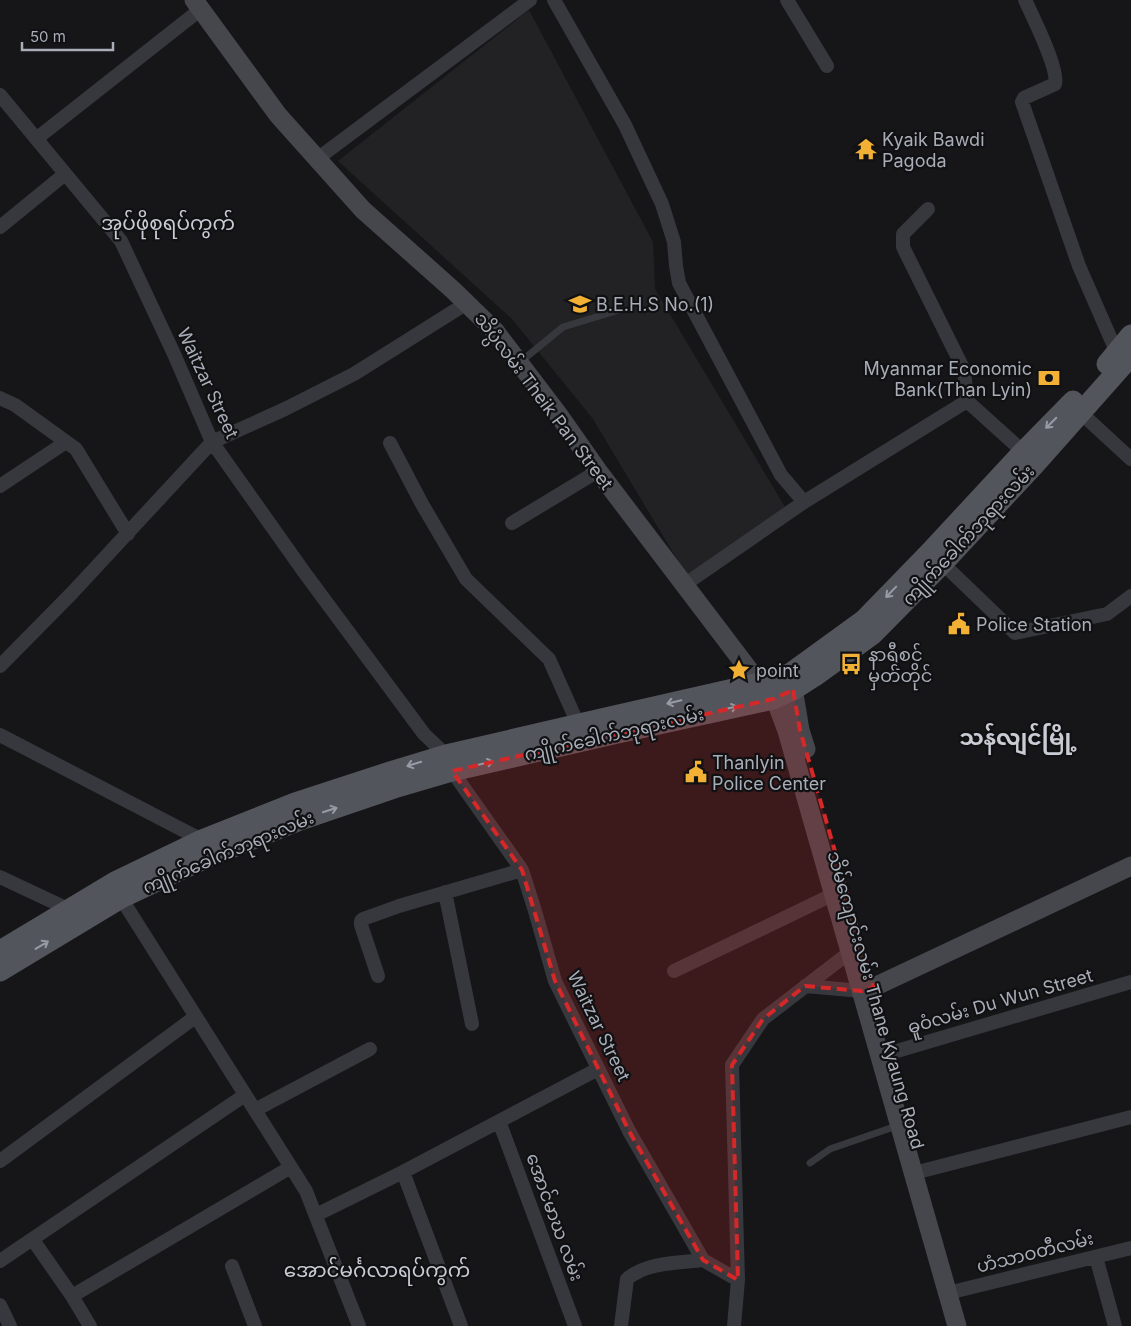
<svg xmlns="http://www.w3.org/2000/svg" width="1131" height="1326" font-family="Inter,'Noto Sans Myanmar',sans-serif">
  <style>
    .built { fill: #222225 }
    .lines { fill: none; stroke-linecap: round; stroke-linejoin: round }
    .lane { stroke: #37383d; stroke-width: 7 }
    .street { stroke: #37383d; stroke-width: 14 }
    .secondary { stroke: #45474d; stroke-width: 19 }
    .primary { stroke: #53555c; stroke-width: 21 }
    .oneway { stroke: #979ba6 }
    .marked { fill: #d62828; fill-opacity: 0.2; stroke: #d62828; stroke-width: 4; stroke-dasharray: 10 6; stroke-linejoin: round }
    .labels { text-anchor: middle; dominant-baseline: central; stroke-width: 4.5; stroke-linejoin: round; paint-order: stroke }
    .poi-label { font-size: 18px; fill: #a8adb8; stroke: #111113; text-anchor: start }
    .street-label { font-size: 18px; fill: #a8adb8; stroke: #111113 }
    .quarter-label { font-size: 20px; fill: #c9ccd4; stroke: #111113 }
    .district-label { font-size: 22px; font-weight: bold; fill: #c9ccd4; stroke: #111113 }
  </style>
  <rect width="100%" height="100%" fill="#161618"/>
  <!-- built -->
  <path class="built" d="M529,10l124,232 2,47 130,218 -98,69 -94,-157 -81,-100 -174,-158z"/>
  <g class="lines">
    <!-- lane -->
    <path class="lane" d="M519,363l44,-36 56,-17
      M810,1163l20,-14 81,-28"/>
    <!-- street -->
    <path class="street" d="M554,0l71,125 37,79 12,38 2,24 3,17 102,192 23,27
      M787,0l40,66
      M1025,0c8,17 34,69 30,84l-31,14 -2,4 57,164 38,87
      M0,95l121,146 53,113 38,88 92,130 120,162 22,21
      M36,139l165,-130
      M317,159l213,-159
      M928,209l-25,25v13l61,123 3,31 61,55
      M0,227l65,-53
      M0,398l15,7 61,44 52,85
      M1081,413l50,46
      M390,443l32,61 44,75 83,80 29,65
      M0,486l66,-44
      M512,523l86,-52
      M938,559l77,74 92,-19 24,-18
      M684,585l120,-83 163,-101
      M0,666l72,-73 140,-151 73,-33 69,-35 113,-71
      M0,735l202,105
      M452,771l70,99 13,41 20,70 74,150 74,129 35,20
      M0,877l68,32
      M445,892l27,132
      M121,898l185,293 53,135
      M674,971l160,-77
      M378,976l-17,-51v-4l2,-2 36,-13 123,-36
      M805,986l57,5
      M880,1056l251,-74
      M255,1110l115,-61
      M499,1121l76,205
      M0,1161l195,-144
      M403,1172l58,154
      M914,1173l217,-56
      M316,1215l87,-43 195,-103
      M33,1240l39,56 18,30
      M1096,1257l19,69
      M0,1261l245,-166
      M232,1266l23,60
      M948,1293l183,-45
      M72,1296l219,-129
      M0,1305l10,21
      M621,1326l6,-47c20,-17 51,-16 76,-19
      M734,1326l4,-46 -6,-215 31,-46 87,-67"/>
    <!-- secondary -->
    <path class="secondary" d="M194,0l84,115 85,95 90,80 42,41 63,83 40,57 161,212 18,21 10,27 170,595
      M791,676l9,54 6,19
      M862,991l12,-4 257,-121"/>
    <!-- primary -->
    <path class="primary" d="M1107,364l24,-29
      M0,951l115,-69 87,-42 93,-37 95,-31 56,-17 164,-38 159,-36 22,-8 73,-53 67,-69 92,-99 50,-51
      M0,971l121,-73 87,-41 92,-37 94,-32 58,-17 161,-37 160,-35 20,-9 22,-14 58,-42 69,-70 94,-101 95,-107"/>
  </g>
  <!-- one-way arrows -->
  <defs><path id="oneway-shaft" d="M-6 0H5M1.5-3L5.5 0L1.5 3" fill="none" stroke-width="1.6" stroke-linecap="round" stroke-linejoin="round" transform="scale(1.25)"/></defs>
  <g class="oneway">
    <use href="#oneway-shaft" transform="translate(1051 423) rotate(135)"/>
    <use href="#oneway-shaft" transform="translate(891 592) rotate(134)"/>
    <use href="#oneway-shaft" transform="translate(674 702) rotate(167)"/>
    <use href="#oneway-shaft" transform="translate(730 708) rotate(-12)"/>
    <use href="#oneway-shaft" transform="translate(486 763) rotate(-13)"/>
    <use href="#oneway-shaft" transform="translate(414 764) rotate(163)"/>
    <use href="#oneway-shaft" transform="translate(330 810) rotate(-18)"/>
    <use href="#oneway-shaft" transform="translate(42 945) rotate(-31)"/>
  </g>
  <!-- marked area -->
  <path class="marked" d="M793,690l7,40 74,257 -12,4 -57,-5 -42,33 -31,46 6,215 -35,-20 -74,-129 -74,-150 -33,-111 -70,-99 321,-72z"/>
  <!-- icons -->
  <defs>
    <g id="temple-bare" transform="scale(1.725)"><path d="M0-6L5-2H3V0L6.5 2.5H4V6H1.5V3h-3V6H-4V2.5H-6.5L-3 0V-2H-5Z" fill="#f2b134" stroke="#111113" stroke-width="2.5" paint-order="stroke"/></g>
    <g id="school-bare" transform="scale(1.725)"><path d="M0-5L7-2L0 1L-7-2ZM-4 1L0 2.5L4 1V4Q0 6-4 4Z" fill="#f2b134" stroke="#111113" stroke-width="2.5" paint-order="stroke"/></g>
    <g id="bank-bare" transform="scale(1.725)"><path d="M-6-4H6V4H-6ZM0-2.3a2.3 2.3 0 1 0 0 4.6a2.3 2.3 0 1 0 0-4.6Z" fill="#f2b134" stroke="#111113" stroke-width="2.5" paint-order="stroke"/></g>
    <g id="civic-bare" transform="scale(1.725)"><path d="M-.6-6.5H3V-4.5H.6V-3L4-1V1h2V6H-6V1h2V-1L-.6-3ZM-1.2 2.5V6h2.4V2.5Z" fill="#f2b134" stroke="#111113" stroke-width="2.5" paint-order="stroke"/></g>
    <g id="bus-bare" transform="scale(1.725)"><path d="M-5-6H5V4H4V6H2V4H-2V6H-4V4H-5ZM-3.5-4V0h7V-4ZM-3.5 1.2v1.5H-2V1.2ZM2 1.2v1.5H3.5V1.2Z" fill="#f2b134" stroke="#111113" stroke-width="2.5" paint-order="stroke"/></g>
    <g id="sight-bare" transform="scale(1.725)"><path d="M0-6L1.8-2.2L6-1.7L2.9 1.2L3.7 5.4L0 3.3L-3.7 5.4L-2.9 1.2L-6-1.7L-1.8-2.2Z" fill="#f2b134" stroke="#111113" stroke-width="2.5" paint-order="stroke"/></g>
  </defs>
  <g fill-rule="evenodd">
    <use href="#temple-bare" x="866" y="149"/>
    <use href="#school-bare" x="580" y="304"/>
    <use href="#bank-bare" x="1049" y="378"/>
    <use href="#civic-bare" x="959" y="624"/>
    <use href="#bus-bare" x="851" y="664"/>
    <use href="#sight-bare" x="739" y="670"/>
    <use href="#civic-bare" x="696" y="772"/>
  </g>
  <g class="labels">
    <!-- poi labels -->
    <g class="poi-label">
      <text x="882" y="139">Kyaik Bawdi<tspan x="882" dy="21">Pagoda</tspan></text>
      <text x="596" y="304">B.E.H.S No.(1)</text>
      <text x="1032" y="368" text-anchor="end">Myanmar Economic<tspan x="1032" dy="21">Bank(Than Lyin)</tspan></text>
      <text x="976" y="624">Police Station</text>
      <text x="868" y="654">နာရီစင်<tspan x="868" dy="21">မှတ်တိုင်</tspan></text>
      <text x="756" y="670">point</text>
      <text x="712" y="762">Thanlyin<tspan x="712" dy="21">Police Center</tspan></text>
    </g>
    <!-- street labels -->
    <g class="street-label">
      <text transform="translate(208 383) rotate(65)">Waitzar Street</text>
      <text transform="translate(544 401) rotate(53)">သိပ္ပံလမ်း Theik Pan Street</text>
      <text transform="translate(968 535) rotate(-47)">ကျိုက်ခေါက်ဘုရားလမ်း</text>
      <text transform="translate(614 734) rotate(-13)">ကျိုက်ခေါက်ဘုရားလမ်း</text>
      <text transform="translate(228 852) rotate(-23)">ကျိုက်ခေါက်ဘုရားလမ်း</text>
      <text transform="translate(876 1000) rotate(74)">သိမ်ကျောင်းလမ်း Thane Kyaung Road</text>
      <text transform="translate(1000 1001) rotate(-16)">ဓူဝံလမ်း Du Wun Street</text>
      <text transform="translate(599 1026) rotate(64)">Waitzar Street</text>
      <text transform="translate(555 1217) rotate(70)">အောင်မာဃ လမ်း</text>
      <text transform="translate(1035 1252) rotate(-14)">ဟံသာဝတီလမ်း</text>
    </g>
    <!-- quarter labels -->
    <g class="quarter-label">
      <text x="168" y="223">အုပ်ဖိုစုရပ်ကွက်</text>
      <text x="377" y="1270">အောင်မင်္ဂလာရပ်ကွက်</text>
    </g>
    <!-- district labels -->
    <g class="district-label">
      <text x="1018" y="737">သန်လျင်မြို့</text>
    </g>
  </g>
  <!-- scale -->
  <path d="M22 42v8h91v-8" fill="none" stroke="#a8adb8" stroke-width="2.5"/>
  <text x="30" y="42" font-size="15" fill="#a8adb8" stroke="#111113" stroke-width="4" paint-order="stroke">50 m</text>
</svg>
